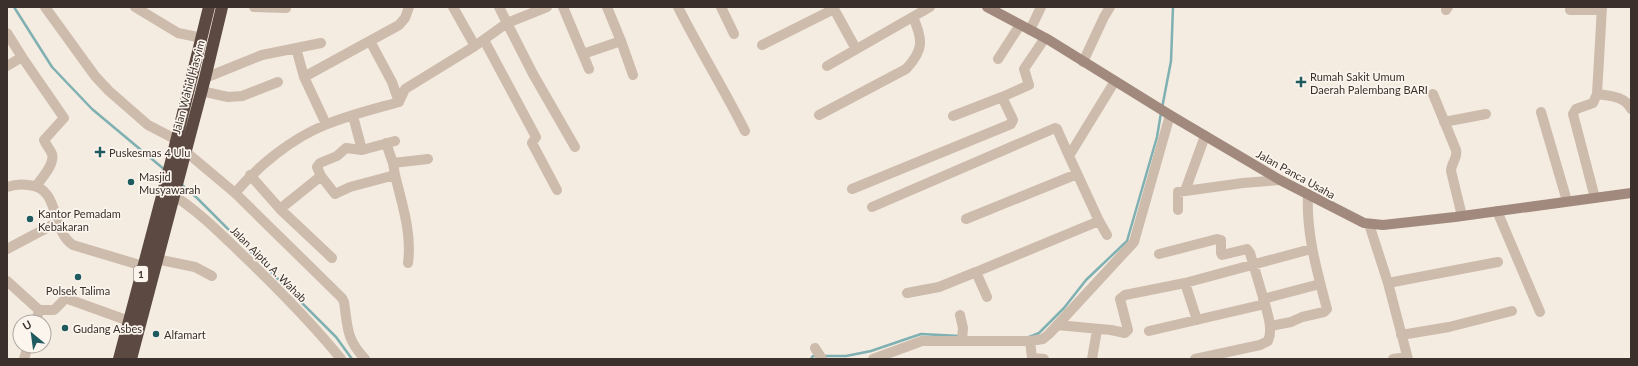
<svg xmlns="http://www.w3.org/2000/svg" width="1638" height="366" font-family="Lato,sans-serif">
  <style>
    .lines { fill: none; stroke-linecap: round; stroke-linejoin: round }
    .stream { stroke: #7fb0b2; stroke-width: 2.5 }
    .street { stroke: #cdbbac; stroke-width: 10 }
    .secondary { stroke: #a18a7d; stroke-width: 10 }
    .highway { stroke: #5c4a42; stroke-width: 12 }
    .poi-dot { fill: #1f5a5e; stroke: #fbf5ee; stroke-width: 1.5 }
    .labels { text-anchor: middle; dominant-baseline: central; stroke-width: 3.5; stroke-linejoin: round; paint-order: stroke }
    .shield { fill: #fbf5ee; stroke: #756b66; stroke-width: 1 }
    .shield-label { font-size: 10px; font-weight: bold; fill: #3b302b }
    .poi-label { font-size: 11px; fill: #3b302b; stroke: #fbf5ee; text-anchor: start }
    .street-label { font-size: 11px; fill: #3b302b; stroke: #fbf5ee }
  </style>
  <rect width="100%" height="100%" fill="#f4ebe1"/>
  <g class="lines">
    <!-- stream -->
    <path class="stream" d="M14,7l38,60 40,42 73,61
      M1162,108l9,-47 2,-54
      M181,184l16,14 139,139 16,22
      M1029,337l10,-4 25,-25 22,-28 41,-39 30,-104 4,-24
      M823,356h23l25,-5 50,-17 39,2
      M811,359l2,-3h3"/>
    <!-- street -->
    <path class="street" d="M45,7l50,69 14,15 39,34 29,15
      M135,7l43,26 24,5
      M254,7l32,1
      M453,7l22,39
      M547,7l-40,16 26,51 42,73
      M563,7l26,62
      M607,7l14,34
      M678,7c21,42 46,82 67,124
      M721,7l13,27
      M1602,7l-5,87c13,2 28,2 34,15
      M834,9l22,40
      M1446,10l2,-3
      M1570,10h32
      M1030,30l11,-23
      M7,33l15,24 42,61 -20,22c2,5 6,9 8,14 3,10 -10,24 -16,32
      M484,40l52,97 -4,6 25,47
      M370,41l22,41 7,20
      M762,45l72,-36 -2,-2
      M296,48l8,29 22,47
      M583,54l38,-13 12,34
      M998,59l22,-34
      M1083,62l21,-45 6,-10
      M7,66l15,-9
      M827,66l103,-59
      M304,77l95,-52 6,-7 4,-11
      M205,78l57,-23 59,-12
      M201,91l27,6 14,-1 36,-14
      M1433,94l23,56c2,9 -5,13 -5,21l11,45
      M1541,112l26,89
      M819,115l87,-46c18,-19 17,-29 7,-52
      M353,116l9,34 33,-9
      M953,116l49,-19
      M1444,122l42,-8
      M386,143l7,20
      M185,151l50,42 107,105 2,4c4,26 2,37 21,57
      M250,175l30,34 52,49
      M395,175c7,29 17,58 13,88
      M321,176l-4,-9 3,-4 17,-7 9,-8 16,2
      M7,187c6,-2 15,-3 21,-2 33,2 22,45 45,60l70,21
      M852,189l159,-65 2,-4 -11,-23 27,-12 -5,-16 21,-31
      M1185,191l20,-55
      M235,193c24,-28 56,-54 90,-68 24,-10 49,-16 74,-23l6,-13 70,-43 32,-23 -8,-16
      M173,195c28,18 50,41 74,64 33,32 65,64 94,100
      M1595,198l-22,-84 3,-5 17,-6 4,-9
      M872,207l183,-79 2,1 12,27
      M280,209l41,-33 14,18 15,-7 45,-12 -2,-12 35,-4
      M1178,210v-18l65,-9 37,-3
      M1497,211l43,101
      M966,219l111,-45
      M1099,221l8,14
      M1369,224l19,59 20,76
      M7,249l51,-27
      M156,259l39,8 17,9
      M7,281l32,29 -3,12
      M1185,283l12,37
      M1388,283l110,-21
      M907,293l32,-6 37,-15
      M987,297l-11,-25 123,-51 -30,-65 46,-75
      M1263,299l57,-15
      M39,310h15l10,-10 4,-1 61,22
      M960,315l3,13 -1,12
      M1057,325l54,5 14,3 3,-3 -8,-31 5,-4 60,-12 126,-34
      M1270,326l21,-4 11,-5 22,-5 3,-3c-10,-38 -21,-75 -19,-115
      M1149,331l116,-27 -15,-51 -3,-4 -25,6 -1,-2v-13l-4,-1 -58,15
      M1401,335l48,-8 63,-16
      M1030,341l2,17 12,1
      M815,348l7,11
      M24,359l4,-13
      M873,359l49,-18h108l13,-2 6,-5 85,-92 36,-127
      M1092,359l5,-29
      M1195,359l65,-14 8,-4c5,-11 0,-26 -3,-37
      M1393,359l14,-2"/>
    <!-- secondary -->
    <path class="secondary" d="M987,7l62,33 121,75 110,65 84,43 19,2 72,-8 176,-24"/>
    <!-- highway -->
    <path class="highway" d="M119,359l52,-197 38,-155
      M131,359l74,-281 17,-71"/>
  </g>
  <!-- markers -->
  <g class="poi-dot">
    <path d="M1299 76h4v4h4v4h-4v4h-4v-4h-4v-4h4z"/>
    <path d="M98 146h4v4h4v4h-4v4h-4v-4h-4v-4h4z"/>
    <circle cx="131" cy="182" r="4"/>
    <circle cx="30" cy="219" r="4"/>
    <circle cx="78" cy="277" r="4"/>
    <circle cx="65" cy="328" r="4"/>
    <circle cx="156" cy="334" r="4"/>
  </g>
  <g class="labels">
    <!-- shield labels -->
    <rect class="shield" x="134" y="266" width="14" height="16" rx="3"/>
    <g class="shield-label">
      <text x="141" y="274">1</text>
    </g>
    <!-- poi labels -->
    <g class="poi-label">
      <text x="1310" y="76">Rumah Sakit Umum<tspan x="1310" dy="13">Daerah Palembang BARI</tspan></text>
      <text x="109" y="152">Puskesmas 4 Ulu</text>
      <text x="139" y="176">Masjid<tspan x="139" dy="13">Musyawarah</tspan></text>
      <text x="38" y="213">Kantor Pemadam<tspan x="38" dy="13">Kebakaran</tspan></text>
      <text x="78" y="290" text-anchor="middle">Polsek Talima</text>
      <text x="73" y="328">Gudang Asbes</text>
      <text x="164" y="334">Alfamart</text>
    </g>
    <!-- street labels -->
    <g class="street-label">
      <text transform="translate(188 87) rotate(-75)">Jalan Wahid Hasyim</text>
      <text transform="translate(1296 174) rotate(29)">Jalan Panca Usaha</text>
      <text transform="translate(269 264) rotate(45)">Jalan Aiptu A. Wahab</text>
    </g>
  </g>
  <!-- border -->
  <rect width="1638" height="366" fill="none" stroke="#3b302b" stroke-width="16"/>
  <!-- north arrow -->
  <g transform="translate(32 334) rotate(331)"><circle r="19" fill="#fbf5ee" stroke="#aea6a0"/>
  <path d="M0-3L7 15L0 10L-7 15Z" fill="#1f5a5e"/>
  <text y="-6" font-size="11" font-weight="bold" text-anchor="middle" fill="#3b302b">U</text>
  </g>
</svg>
